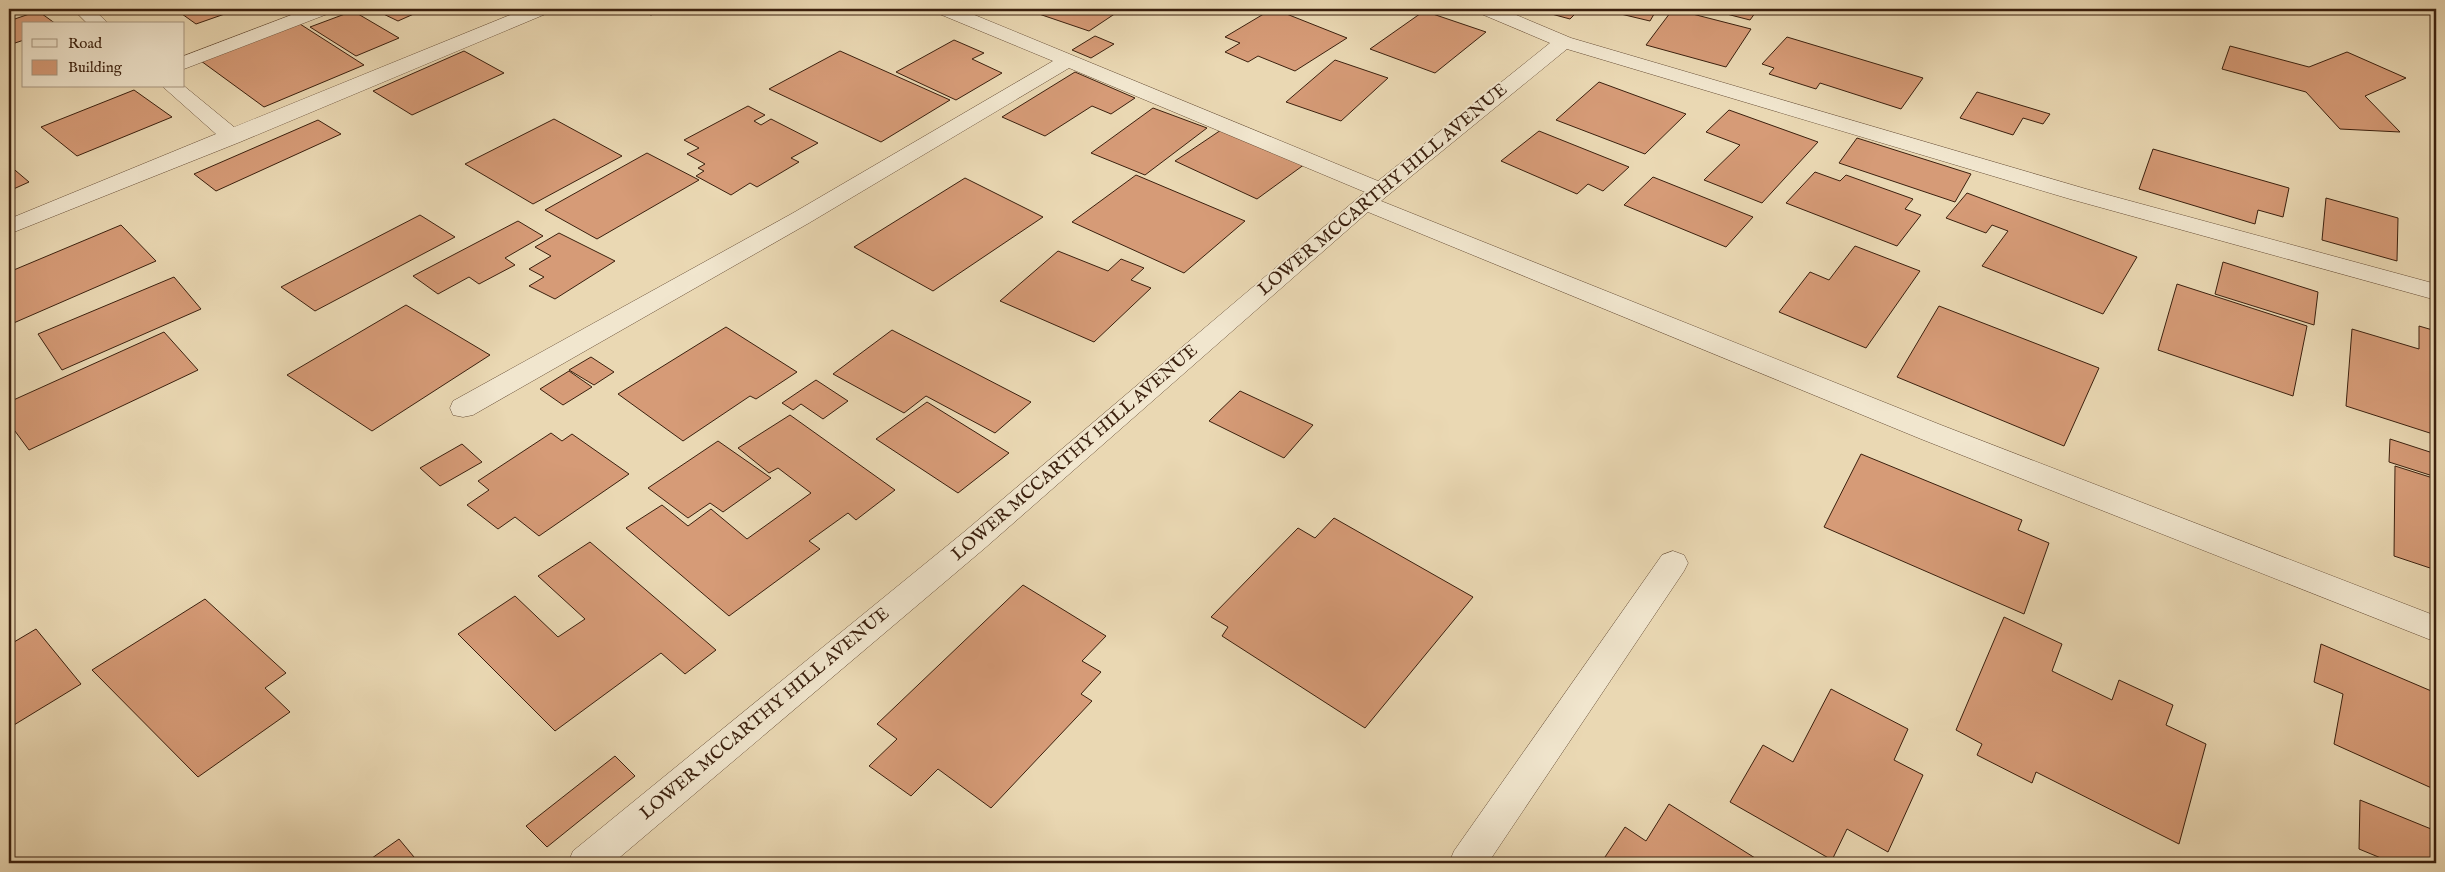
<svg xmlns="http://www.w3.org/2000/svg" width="2445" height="872" font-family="'IM FELL English',serif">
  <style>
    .building { fill: #d69b77; stroke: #3b200e }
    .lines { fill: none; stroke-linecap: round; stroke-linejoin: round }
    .service-casing { stroke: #674e37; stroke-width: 1 }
    .minor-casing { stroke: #674e37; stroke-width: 1 }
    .service { fill: #f1e6ce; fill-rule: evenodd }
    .minor { fill: #f1e6ce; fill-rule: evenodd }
    .labels { text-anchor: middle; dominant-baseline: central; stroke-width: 4; stroke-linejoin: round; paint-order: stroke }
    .street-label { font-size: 18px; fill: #3b200e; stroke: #f1e6ce }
  </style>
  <rect width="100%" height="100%" fill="#ead8b3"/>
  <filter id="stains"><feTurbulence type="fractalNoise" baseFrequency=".004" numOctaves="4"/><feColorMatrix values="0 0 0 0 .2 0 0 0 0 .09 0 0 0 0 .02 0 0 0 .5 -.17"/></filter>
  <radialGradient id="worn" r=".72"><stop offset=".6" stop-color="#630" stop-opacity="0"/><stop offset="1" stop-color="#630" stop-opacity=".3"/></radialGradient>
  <!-- building -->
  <path class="building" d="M175,9h64l-43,15z
    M373,9h52l-27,12z
    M638,9h26l-13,6z
    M1043,9h79l-33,22 -53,-18z
    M1272,9h2l73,29 -52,33 -37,-15 -10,6 -23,-10 15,-9 -15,-6z
    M1533,9h47l-10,10z
    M1605,9h52l-7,12 -46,-11z
    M1673,9l78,20 -25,38 -80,-22z
    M1707,9h51l-8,11z
    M38,11l18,13h-32v16l-15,5v-24z
    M353,11l46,27 -43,18 -46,-29z
    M1424,11l62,21 -51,41 -65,-24z
    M300,24l64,41 -100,42 -63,-46z
    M1095,36l19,8 -23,14 -19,-8z
    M1787,37l136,41 -22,31 -81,-26 -4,6 -47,-15 5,-6 -12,-4z
    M954,40l30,13 -12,6 30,14 -46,27 -60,-28z
    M2230,46l79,21 38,-15 59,26 -41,18 35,36 -60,-3 -34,-37 -84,-23z
    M464,51l40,22 -92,42 -39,-24z
    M840,51l110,49 -69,42 -112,-53z
    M1335,60l53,18 -47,43 -55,-19z
    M1075,72l60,26 -24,16 -19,-8 -47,30 -43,-19z
    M1599,82l87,32 -41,40 -89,-34z
    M134,90l38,27 -95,39 -36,-29z
    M1977,92l73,22 -7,10 -20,-6 -10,17 -53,-17z
    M748,106l17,9 -11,6 7,4 10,-6 47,24 -27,15 8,4 -42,25 -7,-4 -19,12 -35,-19 8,-5 -6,-3 7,-4 -18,-10 12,-6 -15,-8z
    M1153,108l54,20 -62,47 -54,-22z
    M1729,110l89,32 -56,61 -58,-23 36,-35 -34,-13z
    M554,119l68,37 -89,48 -68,-40z
    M318,120l23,14 -125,57 -22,-17z
    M1224,128l81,36 -48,35 -82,-38z
    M1539,131l90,36 -26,24 -15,-7 -11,10 -76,-33z
    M1857,138l114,36 -16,28 -116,-39z
    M2153,149l136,39 -6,29 -25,-7 -3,14 -116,-35z
    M647,153l52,27 -102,59 -52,-29z
    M9,165l20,17 -20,9z
    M1815,172l25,9 6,-6 67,24 -8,10 16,6 -24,31 -111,-43z
    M1136,175l109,46 -61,52 -112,-51z
    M1653,177l100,40 -27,30 -102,-42z
    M965,178l78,39 -110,74 -79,-44z
    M1967,193l170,64 -34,57 -121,-48 26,-35 -16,-6 -6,8 -40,-15z
    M2326,198l72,20 -1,43 -75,-21z
    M420,215l35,22 -140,74 -34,-24z
    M518,221l25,15 -38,22 10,7 -36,19 -10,-7 -31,17 -25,-18z
    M121,225l35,36 -147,64v-53z
    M559,233l56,28 -60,38 -26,-13 15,-9 -15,-8 22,-13 -16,-9z
    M1855,246l65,25 -54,77 -87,-36 31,-40 19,8z
    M1058,251l50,20 13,-12 23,9 -13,12 20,8 -57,54 -94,-41z
    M2223,262l95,30 -4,33 -99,-31z
    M174,277l27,32 -139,61 -24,-36z
    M2177,284l130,42 -14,70 -135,-46z
    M406,305l84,50 -118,76 -85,-56z
    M1939,306l160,62 -35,78 -167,-69z
    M2419,326l17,5v104l-90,-29 6,-77 67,20z
    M726,327l71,45 -41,27 -6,-3 -67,45 -65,-47z
    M892,330l139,72 -36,31 -69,-37 -22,17 -71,-39z
    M164,332l34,38 -169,80 -20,-27v-21z
    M591,357l23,15 -20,13 -25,-15z
    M569,371l23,16 -29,18 -23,-16z
    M816,380l32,21 -25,18 -22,-15 -8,6 -11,-7z
    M1240,391l73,34 -29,33 -75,-37z
    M927,402l82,51 -51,40 -82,-54z
    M790,415l105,75 -39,30 -8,-7 -39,28 11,8 -91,67 -103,-88 36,-23 26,21 23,-17 36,30 64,-46 -33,-25 -9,5 -31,-25z
    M551,433l11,8 10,-7 57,40 -90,62 -24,-19 -17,12 -31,-24 22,-15 -11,-9z
    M2390,439l46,15v23l-47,-15z
    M718,441l53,37 -48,34 -13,-9 -22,15 -40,-30z
    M462,444l20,18 -42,24 -20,-18z
    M1861,454l161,66 -4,10 31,13 -25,71 -200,-87z
    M2395,466l41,13v91l-42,-14z
    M1334,518l139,79 -108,131 -143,-92 6,-9 -17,-10 87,-89 17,10z
    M590,542l126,108 -31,24 -24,-21 -106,78 -97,-97 57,-38 43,41 27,-18 -47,-43z
    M1023,585l83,51 -24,25 19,11 -20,22 11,7 -101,107 -53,-39 -27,27 -42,-30 28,-27 -20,-15z
    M205,599l81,74 -21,15 25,24 -92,65 -106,-107z
    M2004,617l58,27 -10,27 60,29 7,-20 54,25 -7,20 40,19 -27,100 -143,-72 -4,11 -55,-28 5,-11 -26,-14z
    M36,629l45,55 -72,44v-83z
    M2321,644l115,49v97l-102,-46 9,-50 -29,-12z
    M1831,689l77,40 -14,31 29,15 -35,77 -41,-23 -15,31 -102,-58 33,-57 30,17z
    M615,756l20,20 -88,71 -21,-21z
    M2360,800l76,31v32h-43l-34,-14z
    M1669,804l94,59h-162l24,-36 21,14z
    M399,839l20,24h-54z"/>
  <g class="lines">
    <!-- service casing -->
    <g class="service-casing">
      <path id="service" d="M307,9h25l-2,4 -146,56v-13z"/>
    </g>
    <!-- minor casing -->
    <g class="minor-casing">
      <path id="minor" d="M73,9h20l16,15h-21z
        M525,9h25l-2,4 -308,129 -231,92v-15l207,-85 -54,-48h22l50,41z
        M935,9h25l418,172 172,-138 -71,-30 -2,-4h25l69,29 515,151 350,95v16l-366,-101 -503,-150 -186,152 560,224 495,191v26l-515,-203 -553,-227 -383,336 -372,315h-45l5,-12 391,-319 401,-340 -296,-124 -260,155 -336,192 -10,2 -10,-2 -3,-7 3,-7 340,-188 260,-152 -116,-48z
        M1673,551l11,4 4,8 -4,8 -196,292h-39l5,-12 208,-296z"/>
    </g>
    <!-- service -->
    <use href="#service" class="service"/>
    <!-- minor -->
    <use href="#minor" class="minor"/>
  </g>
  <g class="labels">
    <!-- street labels -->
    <g class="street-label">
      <text transform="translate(1383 190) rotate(-40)">LOWER MCCARTHY HILL AVENUE</text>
      <text transform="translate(1075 453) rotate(-41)">LOWER MCCARTHY HILL AVENUE</text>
      <text transform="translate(765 714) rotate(-40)">LOWER MCCARTHY HILL AVENUE</text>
    </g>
  </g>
  <!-- margin -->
  <rect width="2445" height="872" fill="none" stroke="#ead8b3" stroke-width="30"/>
  <rect x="10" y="10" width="2425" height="852" fill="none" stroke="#3b200e" stroke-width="2.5"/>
  <rect x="15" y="15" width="2415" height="842" fill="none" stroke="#3b200e"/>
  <!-- legend -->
  <rect x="22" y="22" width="162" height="65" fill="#f1e6ce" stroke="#a89781"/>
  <rect x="32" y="39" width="25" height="8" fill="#f1e6ce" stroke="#a89781"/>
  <text x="68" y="48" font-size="15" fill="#3b200e">Road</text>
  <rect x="32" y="60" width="25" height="15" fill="#d69b77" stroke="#a89781"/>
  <text x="68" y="72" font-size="15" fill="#3b200e">Building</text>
  <rect width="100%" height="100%" filter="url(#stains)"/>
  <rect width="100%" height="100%" fill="url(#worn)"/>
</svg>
